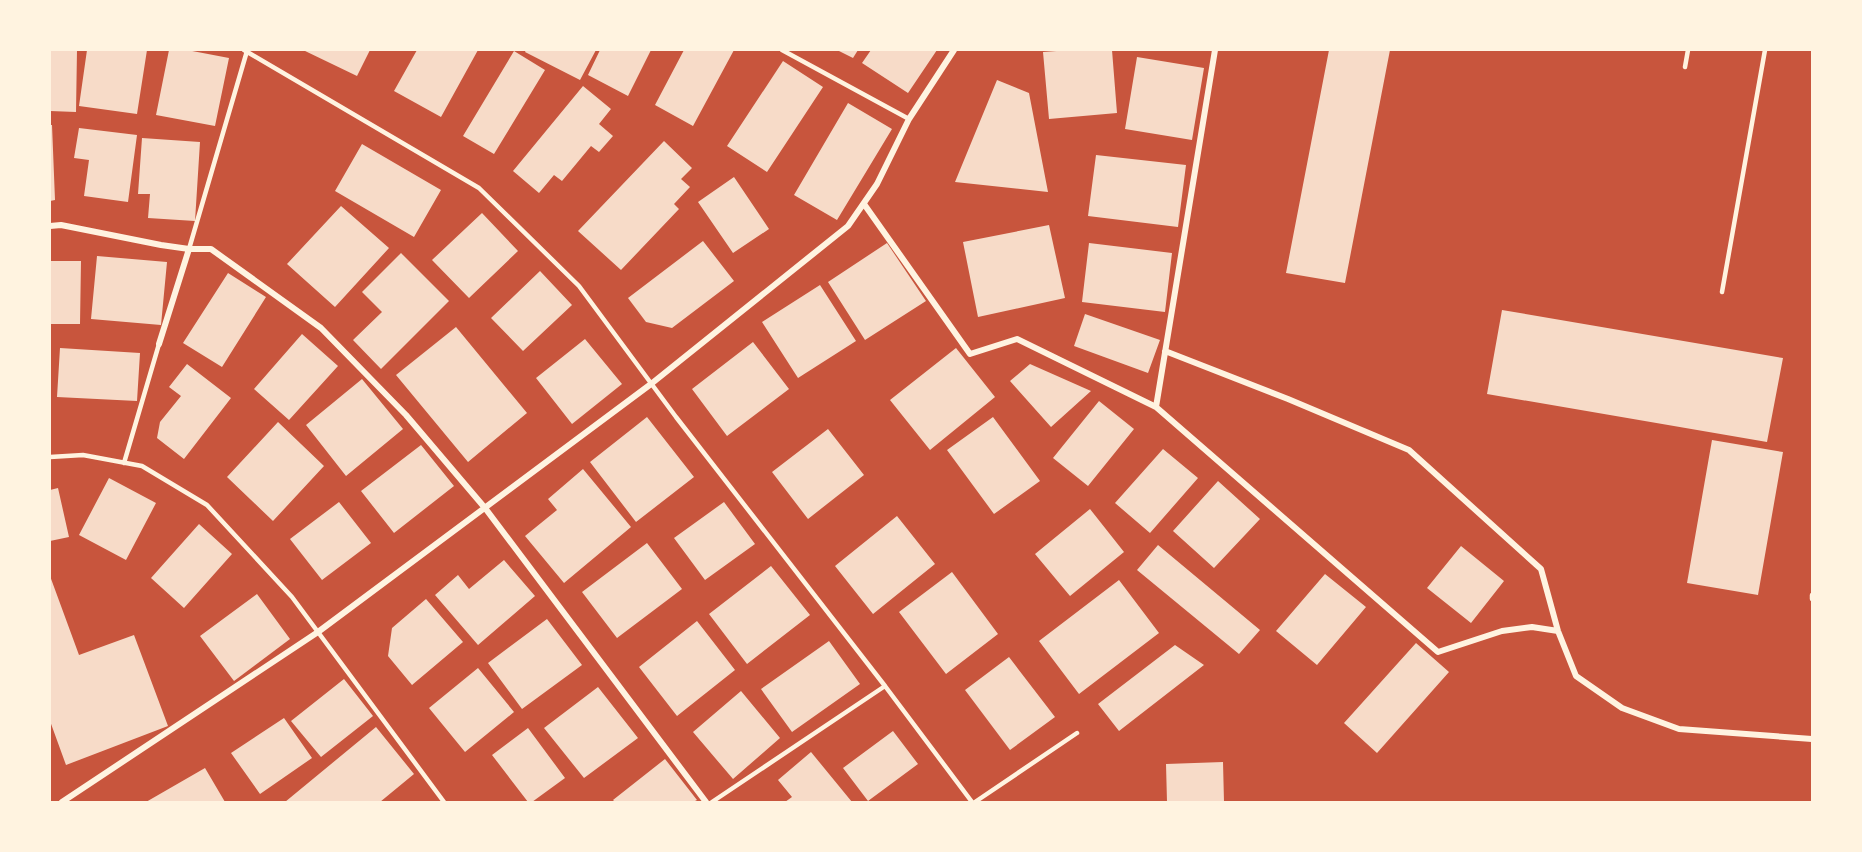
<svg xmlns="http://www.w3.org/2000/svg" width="1862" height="852" font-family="Commissioner,sans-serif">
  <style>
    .building { fill: #f7dbc8 }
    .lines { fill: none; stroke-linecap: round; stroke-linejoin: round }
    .service { stroke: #fff3e0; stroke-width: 4.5 }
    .minor { stroke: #fff3e0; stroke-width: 6 }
  </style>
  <rect width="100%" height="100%" fill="#c8553d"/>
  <!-- building -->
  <path class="building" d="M50,50h27l-1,62 -26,-1z
    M87,50h60l-10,64 -58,-8z
    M169,50h18l42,8 -14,68 -59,-11z
    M303,50h67l-13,26z
    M417,50h61l-37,67 -47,-26z
    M526,50h70l-16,30 -55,-28z
    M600,50h51l-23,46 -40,-21z
    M684,50h50l-41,76 -38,-21z
    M837,50h21l-5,8z
    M871,50h66l-29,43 -46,-30z
    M1070,50h42l5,63 -68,6 -6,-67z
    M1329,50h61l-45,233 -59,-10z
    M514,51l31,19 -51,84 -31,-18z
    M1137,57l67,11 -12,72 -67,-11z
    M783,61l40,26 -56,85 -40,-26z
    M997,80l32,13 19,99 -93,-10z
    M583,86l28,23 -12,15 14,12 -14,16 -8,-6 -29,35 -8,-6 -15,18 -26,-22z
    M848,103l44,26 -55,91 -43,-25z
    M50,125h2l3,75 -5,1z
    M79,128l58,7 -9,67 -44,-6 5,-36 -15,-2z
    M142,138l58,4 -5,79 -47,-3 2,-24h-12z
    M664,141l28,27 -11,11 9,8 -16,17 5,5 -58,61 -43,-39z
    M362,144l79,46 -27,47 -79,-46z
    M1096,155l90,10 -8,62 -90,-11z
    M734,177l35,52 -36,24 -35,-51z
    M341,206l48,42 -54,59 -48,-43z
    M482,213l36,38 -49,47 -37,-38z
    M1049,225l16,73 -87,19 -15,-75z
    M703,241l31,40 -62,47 -26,-6 -18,-24z
    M887,243l39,58 -61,39 -37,-58z
    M1089,243l83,10 -7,59 -83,-10z
    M401,253l48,48 -68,68 -28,-29 29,-28 -20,-20z
    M97,256l70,6 -6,63 -70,-6z
    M50,261h31l-1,63h-30z
    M540,271l32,34 -49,46 -32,-33z
    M228,273l38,24 -44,70 -39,-24z
    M820,285l36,56 -58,37 -36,-56z
    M1502,310l281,48 -16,84 -280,-48z
    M1085,314l75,26 -12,33 -74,-27z
    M456,327l71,86 -59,49 -72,-87z
    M302,334l36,32 -49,54 -35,-31z
    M585,339l37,45 -50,40 -36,-46z
    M753,342l36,47 -62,47 -35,-47z
    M60,348l80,5 -3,48 -80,-4z
    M956,348l39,49 -65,53 -40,-50z
    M187,364l44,34 -47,61 -27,-21 3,-16 21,-26 -12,-9z
    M1030,364l61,27 -40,36 -41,-46z
    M362,379l41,50 -57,47 -40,-51z
    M1099,401l35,28 -46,57 -35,-28z
    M647,417l47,60 -58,45 -46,-60z
    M993,417l47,64 -46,33 -47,-64z
    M278,422l46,44 -51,55 -46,-44z
    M828,429l36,46 -56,44 -36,-47z
    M1712,440l71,12 -25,143 -71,-12z
    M421,445l33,41 -60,47 -33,-42z
    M1163,449l35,29 -48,55 -35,-30z
    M583,469l48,58 -67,56 -39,-47 32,-26 -9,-11z
    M109,478l47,25 -30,57 -47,-25z
    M1218,481l42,38 -46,49 -41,-37z
    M58,488l11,49 -19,4v-51z
    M339,502l32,41 -49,37 -32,-41z
    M724,502l31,42 -50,36 -31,-42z
    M1090,509l34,43 -54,44 -35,-42z
    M897,516l38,48 -62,50 -38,-48z
    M199,524l33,30 -48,54 -33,-30z
    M647,543l35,46 -65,49 -35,-46z
    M1158,545l102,85 -21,24 -102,-84z
    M1461,546l43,35 -33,42 -44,-35z
    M504,560l31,36 -57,49 -43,-50 23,-20 11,14z
    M771,566l39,49 -63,49 -38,-50z
    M952,572l46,62 -52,40 -47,-62z
    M1325,574l41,33 -49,58 -41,-34z
    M50,576l29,79 55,-20 34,91 -102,39 -16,-44z
    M1119,580l40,53 -80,61 -40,-53z
    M257,594l33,45 -56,42 -34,-45z
    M426,599l37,43 -51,43 -24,-29 4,-28z
    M547,619l35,46 -60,44 -34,-46z
    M697,621l38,49 -58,46 -38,-49z
    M829,641l31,43 -68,48 -31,-43z
    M1416,643l33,29 -72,81 -33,-30z
    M1175,645l29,20 -85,66 -21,-27z
    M1009,657l46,60 -45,33 -45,-60z
    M478,668l36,44 -49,40 -36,-44z
    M344,679l29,37 -52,41 -30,-36z
    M598,687l40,51 -54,40 -40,-50z
    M741,691l39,47 -47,41 -40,-47z
    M284,718l28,40 -52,36 -29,-41z
    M376,727l38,47 -34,28h-95z
    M528,728l37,50 -33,24h-4l-36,-47z
    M893,731l25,33 -50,37 -25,-33z
    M811,752l41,50h-67l7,-5 -14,-17z
    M665,759l32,41 -4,2h-78l-2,-2z
    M1223,762l1,40h-57l-1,-38z
    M205,768l20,34h-79z"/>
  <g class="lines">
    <!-- service -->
    <path class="service" d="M244,50l235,138 100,98 97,131 209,269 -173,116
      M782,50l127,69
      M1685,67l3,-17
      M189,249l58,-198
      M1722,292l43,-242
      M50,457l33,-2 59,11 65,39 85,92 152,205
      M124,463l35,-119
      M1812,595v4
      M885,686l87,116
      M975,802l102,-69"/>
    <!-- minor -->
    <path class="minor" d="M864,204l106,150 47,-15 139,68 282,245 64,-21 30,-4 26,4
      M50,226l11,-1 100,20 28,4h22l110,79 85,87 79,93 221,294
      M159,344l30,-95
      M1165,351l123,48 121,51 132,119 17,62 18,45 46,32 57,21 133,10
      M1156,407l59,-357
      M62,802l256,-170 333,-248 197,-158 29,-42 32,-65 45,-69"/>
  </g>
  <!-- border -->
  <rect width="1862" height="852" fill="none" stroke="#fff3e0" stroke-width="102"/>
</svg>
